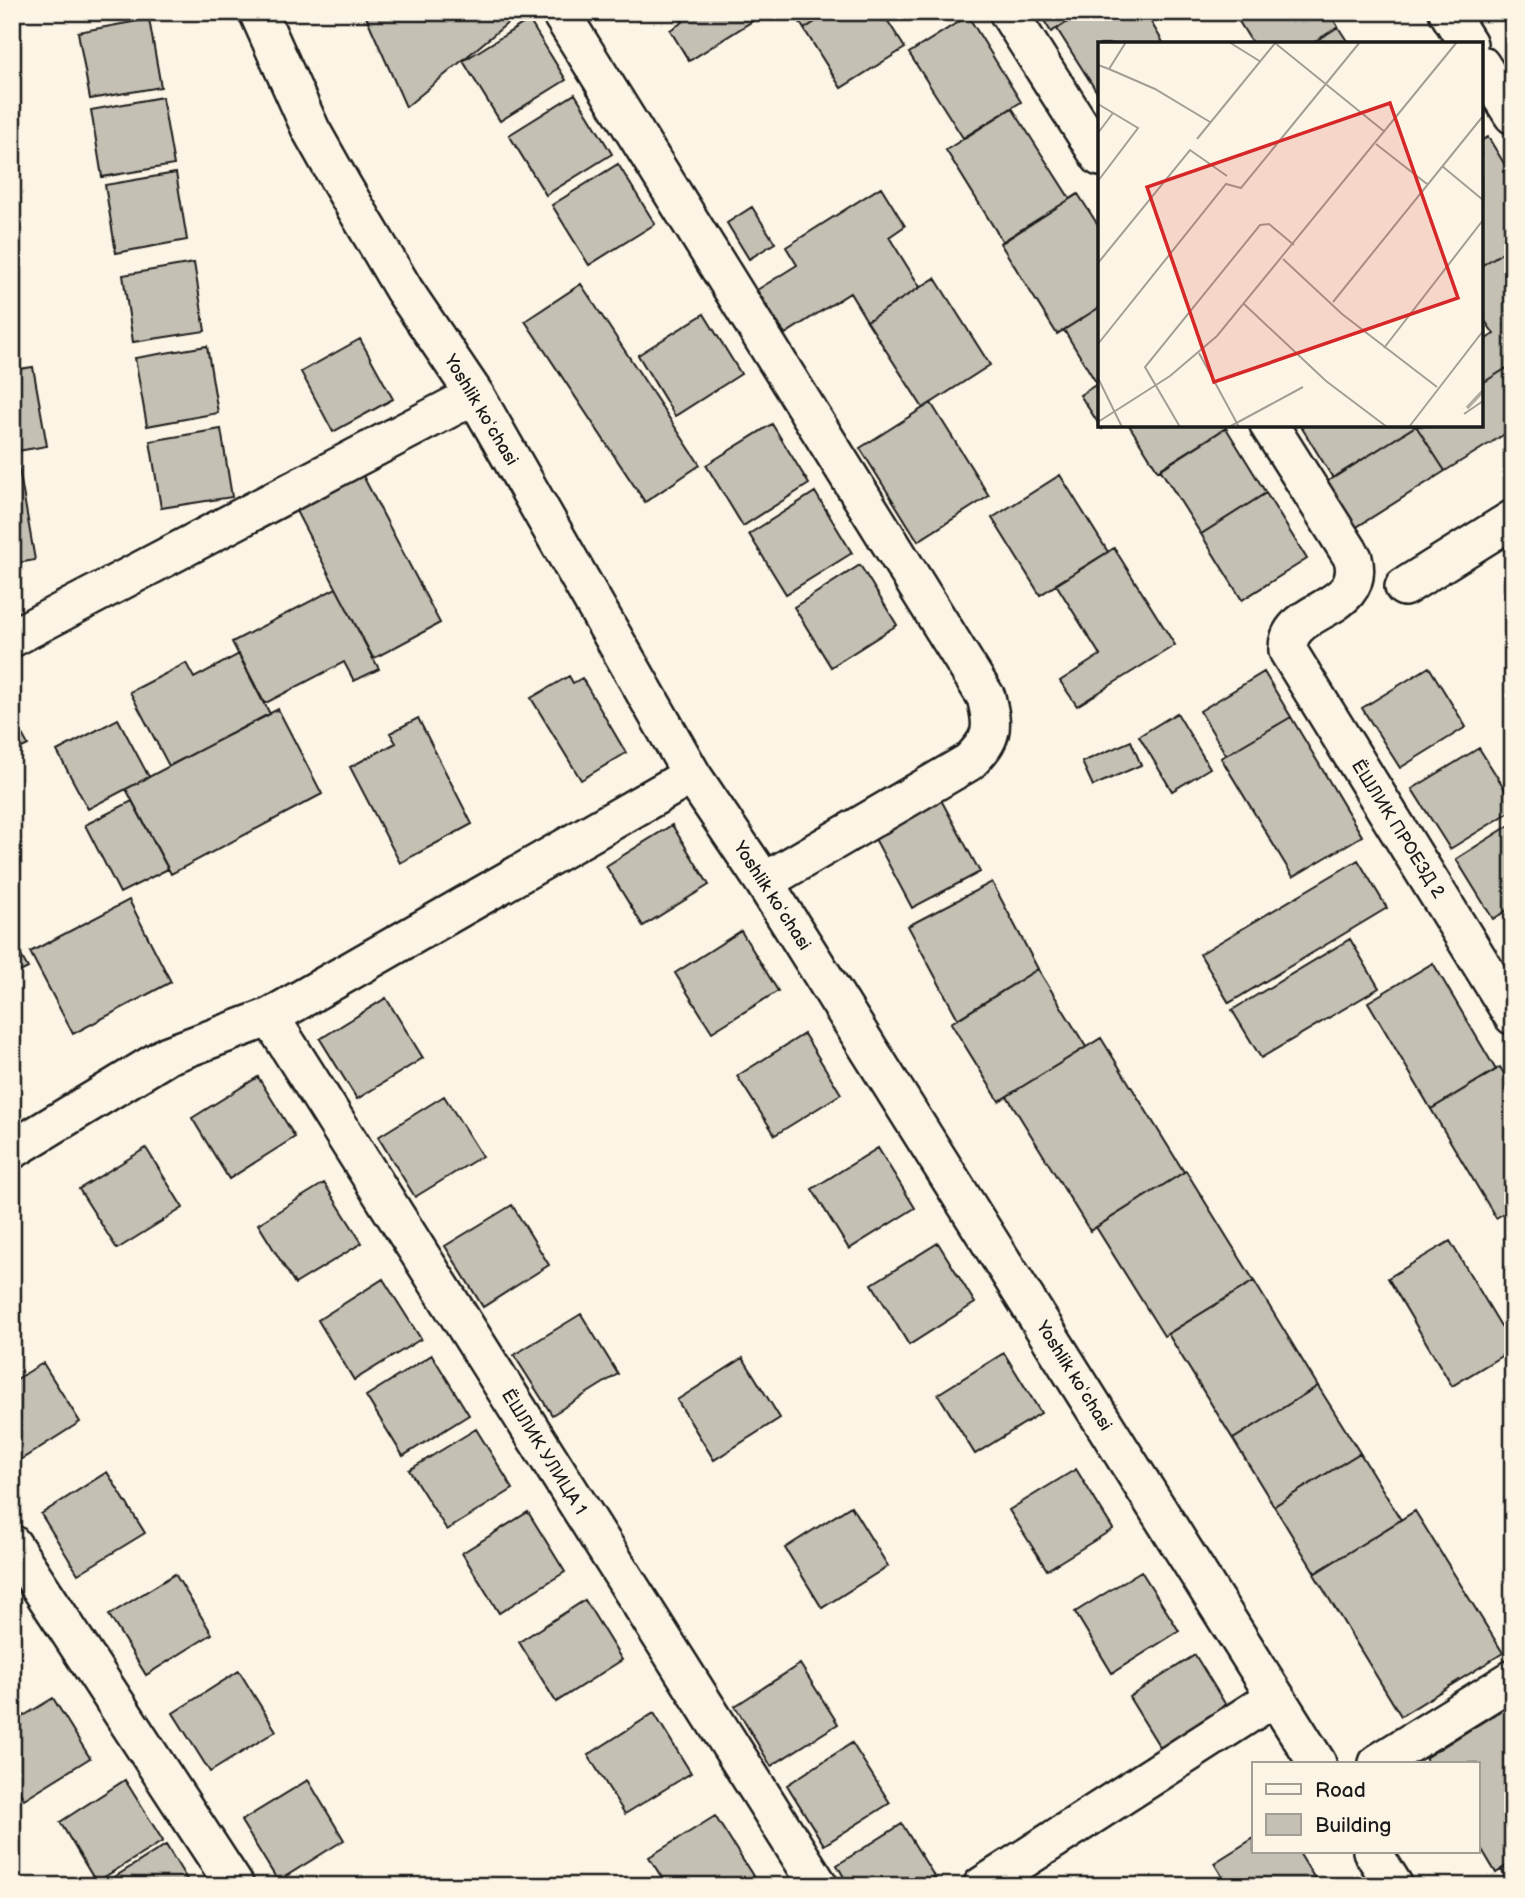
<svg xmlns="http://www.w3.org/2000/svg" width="1525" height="1898" font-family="'Balsamiq Sans',sans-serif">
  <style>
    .building { fill: #c4c0b3; stroke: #1c1c1c; stroke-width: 2 }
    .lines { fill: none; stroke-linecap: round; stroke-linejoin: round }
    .street-casing { stroke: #1c1c1c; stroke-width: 42 }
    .street { stroke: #fcf5e5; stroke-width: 37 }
    .labels { text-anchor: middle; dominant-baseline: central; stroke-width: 5; stroke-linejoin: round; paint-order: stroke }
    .street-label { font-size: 18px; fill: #1c1c1c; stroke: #fcf5e5 }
    .inset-river { fill: none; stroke: #b0aba1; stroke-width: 3.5 }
    .inset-road { fill: none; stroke: #a29e95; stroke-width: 2 }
    .view { fill: #d62828; fill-opacity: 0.15; stroke: #d62828; stroke-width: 3.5 }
    .inset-edge { fill: none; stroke: #1c1c1c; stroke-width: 3.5 }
  </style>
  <rect width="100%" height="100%" fill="#fcf5e5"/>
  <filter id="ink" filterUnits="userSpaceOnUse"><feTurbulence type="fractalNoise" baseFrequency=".0143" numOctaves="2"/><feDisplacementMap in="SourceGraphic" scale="14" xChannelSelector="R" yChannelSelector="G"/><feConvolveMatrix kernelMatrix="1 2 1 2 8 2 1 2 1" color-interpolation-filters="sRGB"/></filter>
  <g filter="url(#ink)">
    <!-- building -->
    <path class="building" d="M364,12h157l-115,95z
      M677,12h84l1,3 -73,46 -19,-31 13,-8z
      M794,12h36l-26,17z
      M830,12h52l23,36 -64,40 -37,-59z
      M1039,12h44l-32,20z
      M1083,12h62l19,32h-64v53l-43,-68z
      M1233,12h96l9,15 -27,17h-58z
      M968,16l53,86 -58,36 -54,-85z
      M149,19l12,68 -71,12 -12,-67z
      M529,20l37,60 -66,41 -37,-60z
      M1338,27l11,17h-38z
      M575,94l37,60 -66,41 -37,-60z
      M162,97l12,68 -72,12 -11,-67z
      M1012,108l58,91 -67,43 -57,-92z
      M1488,137l25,41v68l-32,20v-125z
      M618,164l37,60 -66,41 -37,-60z
      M176,173l11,67 -71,13 -11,-68z
      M881,187l24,39 -16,11 31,50 -53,34 -17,-28 -65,41 -28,-44 40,-25 -11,-18z
      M1078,194l22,34v79l-43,27 -57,-91z
      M752,207l23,36 -26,16 -22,-36z
      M1513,246v118l-32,20v-42l13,-8 -13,-19v-49z
      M194,263l11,68 -72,11 -10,-67z
      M935,278l55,87 -67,43 -56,-87z
      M581,284l119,181 -55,37 -120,-181z
      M1100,307v118h7l-5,4 -22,-34 17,-11 -33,-54z
      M704,314l37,60 -66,42 -37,-61z
      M360,339l33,60 -60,33 -32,-60z
      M207,346l11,67 -71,13 -12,-68z
      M33,367l14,79 -35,6v-82z
      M1507,368l6,10v51l-68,42 -29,-45 65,-1v-41z
      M931,403l58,93 -71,45 -58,-93z
      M772,424l37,60 -66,42 -37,-61z
      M1129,425h95l2,3 -68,43z
      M1300,425h117l-84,53z
      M1416,426l29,45 -90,57 -29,-46z
      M1226,428l40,65 -65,41 -41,-65z
      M221,429l11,68 -71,11 -11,-67z
      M12,452h4l19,108 -23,4z
      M362,474l78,149 -67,36 -78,-150z
      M1060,475l48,77 -68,43 -48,-77z
      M815,492l37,61 -66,41 -37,-60z
      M1266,493l41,66 -65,41 -41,-66z
      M1114,548l61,97 -98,61 -17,-25 40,-26 -44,-71z
      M860,565l37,60 -66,42 -37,-60z
      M336,588l43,81 -25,12 -10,-19 -80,42 -32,-62z
      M239,654l31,60 -101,52 -39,-74 56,-29 8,15z
      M1429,667l37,60 -66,41 -38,-60z
      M1264,672l27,45 -65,38 -26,-44z
      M569,676l4,7 9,-5 44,75 -45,27 -50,-82z
      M278,709l44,85 -151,80 -45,-85z
      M1177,713l33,55 -38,23 -33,-55z
      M12,716l16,29 -16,8z
      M1291,717l71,119 -69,41 -72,-119z
      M418,718l54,106 -72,39 -50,-96 46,-24 -6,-10z
      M118,719l31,58 -61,32 -31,-58z
      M1131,741l10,24 -48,21 -11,-24z
      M1479,748l34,54v8l-63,39 -38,-60z
      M940,798l40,74 -68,36 -39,-73z
      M132,801l36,68 -48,24 -35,-68z
      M1513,823v84l-20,12 -37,-60z
      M672,825l37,60 -66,41 -37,-60z
      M1358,860l29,48 -158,95 -29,-49z
      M992,882l46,87 -80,50 -50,-93z
      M129,900l42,82 -98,52 -43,-82z
      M741,931l37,60 -66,41 -37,-59z
      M1350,939l29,49 -118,70 -29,-48z
      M12,940l16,28 -16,8z
      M1433,963l63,107 -65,39 -63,-107z
      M1038,969l48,78 -87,54 -48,-78z
      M386,998l37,60 -66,41 -37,-60z
      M804,1034l37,60 -66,41 -38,-59z
      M1101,1038l83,134 -94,59 -83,-135z
      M1500,1067l13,21v120l-17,10 -65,-109z
      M258,1077l37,60 -66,42 -37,-61z
      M444,1096l38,60 -67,41 -37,-60z
      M146,1148l37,60 -66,41 -38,-60z
      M878,1148l37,60 -66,41 -37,-60z
      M1186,1171l68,110 -90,55 -68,-109z
      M324,1183l38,60 -67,41 -37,-60z
      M512,1205l37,60 -66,42 -38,-61z
      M1450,1241l63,105v3l-61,37 -64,-108z
      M938,1243l37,60 -66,42 -37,-61z
      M383,1279l38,60 -67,41 -36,-60z
      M1254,1281l64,105 -85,53 -65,-105z
      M581,1314l37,60 -66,41 -38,-60z
      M1004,1353l37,60 -66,41 -37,-60z
      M432,1355l37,60 -66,41 -37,-60z
      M743,1358l37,60 -66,42 -37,-60z
      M43,1363l37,59 -66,42 -2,-4v-78z
      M1318,1386l42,67 -86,53 -41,-67z
      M476,1429l37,60 -66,41 -38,-60z
      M1360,1453l41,67 -86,53 -41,-67z
      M1076,1469l37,60 -66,41 -38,-60z
      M107,1472l38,61 -67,41 -37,-60z
      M851,1506l37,60 -66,42 -37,-60z
      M1415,1511l88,142 -102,63 -87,-142z
      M528,1512l37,60 -66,41 -37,-60z
      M1141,1571l38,60 -67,42 -37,-61z
      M175,1574l37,60 -66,41 -37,-60z
      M585,1600l37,60 -66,42 -37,-60z
      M1195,1655l37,60 -66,42 -37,-60z
      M800,1664l38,60 -67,42 -36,-60z
      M239,1671l37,60 -66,41 -37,-59z
      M53,1698l37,60 -66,41 -12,-19v-57z
      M1513,1703v159l-17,11 -18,-30v-80h-50l-3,-5z
      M654,1713l37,60 -66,41 -37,-59z
      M852,1743l38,60 -66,42 -37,-60z
      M125,1780l38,61 -67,41 -36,-60z
      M308,1780l36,60 -66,41 -37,-60z
      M715,1816l38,60 -16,10h-70l-18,-29z
      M902,1824l37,60 -2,2h-88l-12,-21z
      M1254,1838v13h44l19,31 -7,4h-82l-14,-23z
      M166,1845l25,41h-91z
      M1513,1862v24h-2l-10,-17z"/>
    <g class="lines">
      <!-- street casing -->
      <g class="street-casing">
        <path id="street" d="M258,12l53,118 31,55 62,105 71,105 217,380 72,107 553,881
          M560,12l426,685c8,32 7,41 -17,65l-205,120
          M1008,12l92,145
          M1448,12l20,32
          M1481,65l32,50
          M1269,425l84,133c14,56 -68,47 -65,93l225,365
          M1404,587l109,-68
          M12,638l463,-243
          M270,1017l549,869
          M12,1150l156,-95 102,-38 422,-242
          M12,1544l223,342
          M1378,1763l135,-84
          M1372,1851l22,35
          M982,1886l293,-189"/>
      </g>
      <!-- street -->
      <use href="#street" class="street"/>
    </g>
  </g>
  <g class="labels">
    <!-- street labels -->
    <g class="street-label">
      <text transform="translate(481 410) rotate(59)">Yoshlik koʻchasi</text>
      <text transform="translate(1398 829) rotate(58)">ЁШЛИК ПРОЕЗД 2</text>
      <text transform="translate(772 896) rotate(57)">Yoshlik koʻchasi</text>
      <text transform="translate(1074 1376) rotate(58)">Yoshlik koʻchasi</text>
      <text transform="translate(544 1452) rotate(58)">ЁШЛИК УЛИЦА 1</text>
    </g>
  </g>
  <!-- overview -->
  <g transform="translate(1098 42)">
    <rect width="385" height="385" fill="#fcf5e5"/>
    <path class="inset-river" d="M369,366l16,-17"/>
    <path class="inset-road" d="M131,0l32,20M177,1l110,89M0,23l11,4 17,-27M11,27l46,20 55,33M0,62l40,24 -40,53M0,91l15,-20M99,97l79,-97M278,102l51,40M344,124l41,34M185,217l59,55 95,73M0,221l92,-113 37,26M235,260l150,-186M146,262l82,77 61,46M0,302l128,-160 15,4 119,-146M286,306l99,-128M101,311l40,74M0,336l24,49M366,372l19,-13M0,380l72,-46 47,-40 240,-294M82,385l-35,-60 115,-142 9,-1 25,21M131,385l74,-40M311,385l74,-96"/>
    <path class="view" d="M292,61l68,195 -244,84 -67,-195z"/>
    <rect width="385" height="385" class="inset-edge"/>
  </g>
  <!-- margin -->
  <rect width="1525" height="1898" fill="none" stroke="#fcf5e5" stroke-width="42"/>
  <rect x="21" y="21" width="1483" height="1856" fill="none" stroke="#1c1c1c" stroke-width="2.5" filter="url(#ink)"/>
  <!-- legend -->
  <rect x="1252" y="1762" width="228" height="91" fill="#fcf5e5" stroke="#a29e95" stroke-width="2"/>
  <rect x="1266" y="1784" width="35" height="10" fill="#fcf5e5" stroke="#a29e95" stroke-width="2"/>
  <text x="1315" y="1797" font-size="21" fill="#1c1c1c">Road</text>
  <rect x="1266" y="1814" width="35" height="21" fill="#c4c0b3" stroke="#a29e95" stroke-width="2"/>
  <text x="1315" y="1832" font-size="21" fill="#1c1c1c">Building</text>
</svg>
